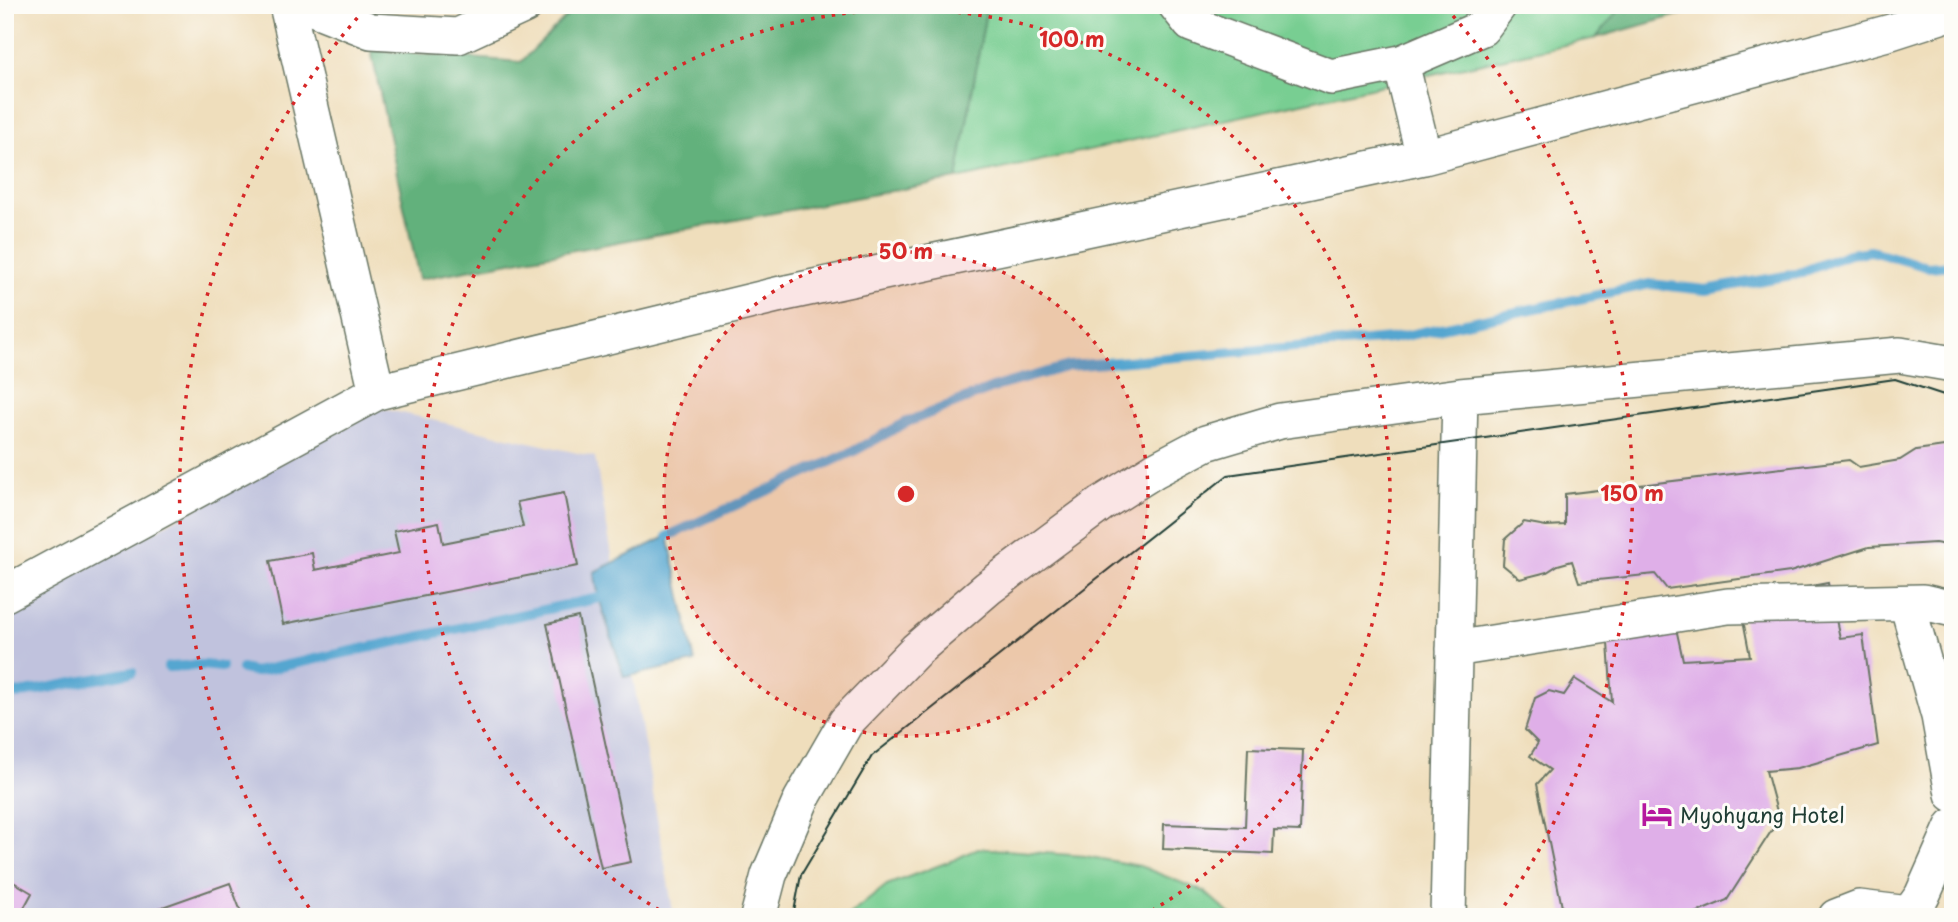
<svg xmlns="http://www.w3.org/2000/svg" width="1958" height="922" font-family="'Playpen Sans',sans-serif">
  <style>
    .industrial { fill: #c0c2dd }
    .green { fill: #78ce92; stroke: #4c8663; stroke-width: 2 }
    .forest { fill: #62b17c; stroke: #407758; stroke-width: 2 }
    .water { fill: #55a6d0; stroke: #3a7282; stroke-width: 2 }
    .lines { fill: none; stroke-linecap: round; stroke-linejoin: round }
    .stream { stroke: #55a6d0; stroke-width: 10 }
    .building { fill: #dfafe8 }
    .minor-casing { stroke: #687564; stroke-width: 38 }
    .minor { stroke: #fff; stroke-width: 35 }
    .tram { stroke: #1f3d34; stroke-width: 2 }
    .ring { fill: none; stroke: #d62828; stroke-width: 3.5; stroke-dasharray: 3.5 7 }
    .labels { text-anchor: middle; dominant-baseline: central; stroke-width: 6; stroke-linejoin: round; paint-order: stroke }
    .poi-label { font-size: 21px; fill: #1f3d34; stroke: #fdfcf7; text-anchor: start }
    .centre { fill: #d62828; stroke: #fdfcf7; stroke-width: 3.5 }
    .ring-label { font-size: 21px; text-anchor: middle; font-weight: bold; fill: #d62828; stroke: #fdfcf7; stroke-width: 6; stroke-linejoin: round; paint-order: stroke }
  </style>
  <rect width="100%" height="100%" fill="#fdfcf7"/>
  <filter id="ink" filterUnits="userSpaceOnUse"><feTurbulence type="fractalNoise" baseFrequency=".0143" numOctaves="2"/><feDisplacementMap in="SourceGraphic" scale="14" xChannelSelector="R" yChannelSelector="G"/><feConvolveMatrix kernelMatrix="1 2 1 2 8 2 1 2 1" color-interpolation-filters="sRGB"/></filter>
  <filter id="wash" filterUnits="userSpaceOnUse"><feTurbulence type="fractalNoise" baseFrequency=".00686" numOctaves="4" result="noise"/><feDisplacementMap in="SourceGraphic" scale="28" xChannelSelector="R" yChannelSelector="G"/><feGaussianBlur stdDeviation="1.57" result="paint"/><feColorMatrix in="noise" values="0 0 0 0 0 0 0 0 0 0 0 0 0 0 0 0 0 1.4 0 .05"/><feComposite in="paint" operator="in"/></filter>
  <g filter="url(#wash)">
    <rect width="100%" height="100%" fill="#efdebc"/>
    <!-- industrial -->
    <path class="industrial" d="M380,408l215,49 79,460h-669v-305z"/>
    <!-- green -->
    <path class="green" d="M987,5h636l-27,33 -639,141z
      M978,848l107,8 55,10 65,26 28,25h-386l40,-32 69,-26z"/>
    <!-- forest -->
    <path class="forest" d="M578,5h409l-30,174 -538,100 -48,-229 150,12z
      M1623,5h91l-118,33z"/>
    <!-- water -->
    <path class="water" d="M668,536l27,126 -71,15 -25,-79 -5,-26z"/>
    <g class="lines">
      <!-- stream -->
      <path class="stream" d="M668,536l186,-85 53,-29 91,-36 71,-20 321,-27 260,-55 56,6 91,-16 52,-20 22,-3 57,16 25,-2
        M168,667l34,-2 20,2
        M242,669l13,3 344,-74
        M5,696l127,-24"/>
    </g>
    <g id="blocks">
      <!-- building -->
      <path class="building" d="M1944,446l9,6v94l-18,-3 -66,4 -79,25 -123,17 -12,-15 -76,8 -7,-21 -14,4 -11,7 -27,7 -17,-14 2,-26 19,-17 22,4 19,-1v-31l284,-34 10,7 41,-7 16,-10z
        M564,493l14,73 -295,58 -13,-63 42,-8 3,17 84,-17 -5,-22 45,-9 4,21 80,-16 -6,-25z
        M1828,583l12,55 23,-3 15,110 -80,23 -32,3 13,48 -52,81 -36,15v2h-127l-27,-133 13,-14 -20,-14 8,-13 -13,-13 10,-32 14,-7 15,4 11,-16 37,23 -5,-74 67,-9 9,41 67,-4 -11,-57z
        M578,617l53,245 -30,6 -54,-244z
        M1248,748l55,2 -3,81 -26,-1 -1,24 -110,-5 1,-25 81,3z
        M5,877l27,16 -13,24h-14z
        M230,883l13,34h-106v-1z"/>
    </g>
  </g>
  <g filter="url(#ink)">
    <use href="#blocks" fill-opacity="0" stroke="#687564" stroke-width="2"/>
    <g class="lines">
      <!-- minor casing -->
      <g class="minor-casing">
        <path id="minor" d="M287,5l90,387
          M305,5l66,26 87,5 67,-31
          M1176,5l15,19 140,53 70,-14
          M1424,157l-23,-94 81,-35 17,-23
          M5,594l372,-202 404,-98 643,-137 467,-125 62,-20
          M1907,603l32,113 14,78
          M1454,649l274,-43 195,-4 30,7
          M758,917l11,-42 32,-75 45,-78 70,-72 72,-62 113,-84 54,-34 51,-27 74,-22 180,-25 440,-41 53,9
          M1448,917l12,-521
          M1836,917l23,-9 50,6
          M1907,917l15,-21 31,-70"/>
      </g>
      <!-- minor -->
      <use href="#minor" class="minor"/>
      <!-- tram -->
      <path class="tram" d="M793,917l8,-42 71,-119 356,-281 667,-96 58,19"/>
    </g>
  </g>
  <!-- distance rings -->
  <circle cx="906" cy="494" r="242" fill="#d62828" fill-opacity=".12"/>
  <g class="ring">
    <circle cx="906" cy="494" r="242"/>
    <path d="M668 915A484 484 0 1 1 1144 915"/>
    <path d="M315 916A726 726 0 0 1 366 8M1446 8A726 726 0 0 1 1497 916"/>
  </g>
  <!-- icons -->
  <defs>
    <g id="hotel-bare" transform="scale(2.415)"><path d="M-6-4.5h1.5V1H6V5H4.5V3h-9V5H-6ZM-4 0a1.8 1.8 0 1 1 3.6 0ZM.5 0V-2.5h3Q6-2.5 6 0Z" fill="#b5179e" stroke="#fdfcf7" stroke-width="2.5" paint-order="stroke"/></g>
  </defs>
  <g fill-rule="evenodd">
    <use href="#hotel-bare" x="1657" y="814"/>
  </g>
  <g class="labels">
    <!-- poi labels -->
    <g class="poi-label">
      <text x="1680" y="814">Myohyang Hotel</text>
    </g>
  </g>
  <circle cx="906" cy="494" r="10" class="centre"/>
  <g class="ring-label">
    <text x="1072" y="47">100 m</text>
    <text x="906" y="259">50 m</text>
    <text x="1632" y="501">150 m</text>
  </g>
  <!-- margin -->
  <rect width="1958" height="922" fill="none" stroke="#fdfcf7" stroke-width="28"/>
</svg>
